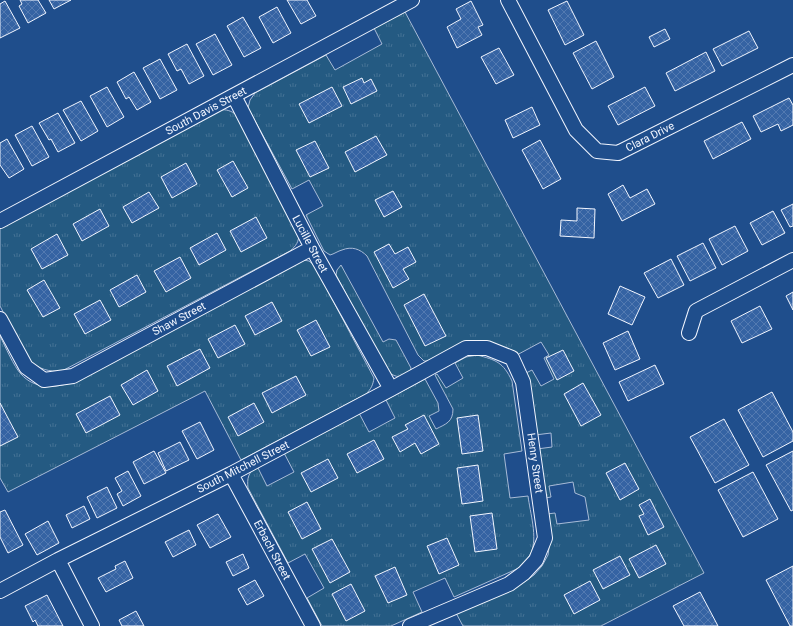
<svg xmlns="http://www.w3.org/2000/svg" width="793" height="626" font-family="Roboto,sans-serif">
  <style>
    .grass { fill: url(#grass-tufts); stroke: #a8bbd7 }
    .building { fill: url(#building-cross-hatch); stroke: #f2f6ff }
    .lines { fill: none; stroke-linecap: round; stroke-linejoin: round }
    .minor-casing { stroke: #f2f6ff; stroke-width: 16 }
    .minor { stroke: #1f4e8c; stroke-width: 14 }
    .labels { text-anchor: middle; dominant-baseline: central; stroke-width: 3; stroke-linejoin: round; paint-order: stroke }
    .street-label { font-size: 11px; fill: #f2f6ff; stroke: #1f4e8c }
  </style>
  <defs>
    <pattern id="grass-tufts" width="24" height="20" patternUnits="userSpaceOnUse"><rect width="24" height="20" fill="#245a82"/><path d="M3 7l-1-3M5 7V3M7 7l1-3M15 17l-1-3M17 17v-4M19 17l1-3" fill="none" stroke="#447295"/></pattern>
    <pattern id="building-cross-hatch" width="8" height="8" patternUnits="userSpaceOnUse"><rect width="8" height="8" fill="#3563a3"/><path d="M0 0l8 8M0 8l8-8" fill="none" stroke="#537ab1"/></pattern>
  </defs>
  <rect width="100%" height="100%" fill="#1f4e8c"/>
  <!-- grass -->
  <path class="grass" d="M405,12l299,561 -103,53h-138l-7,-13 68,-31 10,-7 8,-9 6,-11 2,-14 -3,-27 8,-1 2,11 32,-4 -4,-23 -10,-4 -2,-11 -24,4 2,11 -6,1 -8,-49 15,-2 -1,-14 -16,2 -9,-62 6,-3 9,16 13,-7 -10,-21 5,-3 -8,-13 -26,14c-40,-25 -47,-15 -86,5h-5l-6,-6 -51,-99c-7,-7 -15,-10 -25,-6 -4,1 -8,4 -12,5l-6,-4 -18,-36 17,-9 -14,-26 -17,9 -44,-81 2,-8 5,-7 71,-38 9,15 47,-26 -8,-16z
    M219,110c8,-1 12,1 18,5l62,118c0,9 -3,13 -9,18l-228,120c-14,1 -22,-2 -33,-10l-29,-55v-80z
    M303,260l6,1 5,4 60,113c-1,7 -3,11 -8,16l-125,66 -36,-69 -197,101 -8,-14v-142c5,10 14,31 21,38 13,15 33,14 49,9z
    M341,265l42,77 6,-3 7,1 15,28 -1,5c-9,5 -13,5 -22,-1l-52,-97 1,-5z
    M477,355c19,5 26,7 35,26l10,70 -18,3 6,44 18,-2c2,16 10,42 3,57 -3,6 -7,10 -12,15l-65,29 -9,-19 -32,14 9,20 -31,14h-69l-15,-28 17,-10 -19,-34 -17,9 -40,-75c-1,-10 0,-15 9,-22l10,20 27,-14 -10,-19 75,-40 10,19 26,-14 -9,-18 39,-21 13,24 1,8 -10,5 7,13c10,-5 17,-7 17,-20l-18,-34 2,-1 9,14 17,-10 -8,-15 11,-6z"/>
  <!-- building -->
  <path class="building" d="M20,0h18l8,13 -18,10 -9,-17 3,-2z
    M49,0h22l-17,9z
    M287,0h20l9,16 -15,8z
    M5,1l15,27 -20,10v-34z
    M471,1l12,24 -5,2 4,8 -25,13 -10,-21 14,-8 -5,-10z
    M567,1l17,34 -19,10 -17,-35z
    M277,7l14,26 -18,10 -14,-26z
    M243,17l18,31 -17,9 -17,-31z
    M665,29l5,10 -16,8 -5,-10z
    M749,31l9,17 -36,18 -9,-17z
    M215,34l17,31 -19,10 -17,-31z
    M596,41l18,36 -22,12 -19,-36z
    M187,44l17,32 -15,8 -8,-15 -4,2 -9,-17z
    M499,48l15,27 -18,9 -15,-27z
    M706,52l9,19 -40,20 -9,-18z
    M160,59l17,31 -17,9 -17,-31z
    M134,72l17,30 -14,8 -8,-13 -3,2 -9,-17z
    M362,78l2,5 7,-4 6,12 -26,13 -8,-17z
    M107,87l17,30 -17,10 -17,-31z
    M332,87l10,19 -33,17 -10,-19z
    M645,87l10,19 -37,19 -10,-19z
    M789,98l4,7v20l-12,6 -3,-7 -17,8 -8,-16z
    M81,101l17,30 -17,10 -18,-31z
    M532,107l8,18 -27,13 -8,-18z
    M58,113l17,30 -17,9 -7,-13 -2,1 -10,-17z
    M742,122l9,17 -38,20 -9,-18z
    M32,126l17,31 -17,9 -17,-31z
    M376,136l11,19 -32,17 -10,-20z
    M7,139l17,30 -15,9 -9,-13v-22z
    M540,140l21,39 -18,10 -21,-39z
    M315,141l14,27 -19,9 -14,-27z
    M233,161l15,27 -16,9 -15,-27z
    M186,163l11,21 -25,14 -11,-21z
    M623,185l7,13 17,-9 8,15 -33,17 -14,-27z
    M393,191l9,16 -18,10 -9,-17z
    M149,192l10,16 -27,15 -9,-16z
    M793,204v22l-3,1 -9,-17z
    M577,208l18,1 -1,29 -34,-2 1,-16 16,1z
    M100,209l9,17 -27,15 -9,-17z
    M773,211l12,22 -23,12 -12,-22z
    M256,217l11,21 -26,14 -11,-21z
    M735,226l13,25 -26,14 -13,-26z
    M217,233l9,17 -27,15 -9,-17z
    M57,234l11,21 -26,14 -11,-20z
    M703,243l13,25 -26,13 -13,-25z
    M389,244l6,10 13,-7 8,15 -13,7 6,10 -16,9 -19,-36z
    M180,257l11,21 -25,14 -12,-21z
    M671,259l13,26 -26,13 -14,-25z
    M137,275l9,17 -27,15 -9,-17z
    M44,280l16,28 -17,9 -16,-27z
    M620,286l25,11 -13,28 -24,-11z
    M793,292v18l-7,-14z
    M424,294l22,42 -21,10 -21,-41z
    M100,300l11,20 -26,14 -11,-20z
    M272,302l10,19 -27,14 -10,-19z
    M760,306l12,23 -30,14 -11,-22z
    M316,320l14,27 -19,9 -14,-26z
    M235,325l10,19 -27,14 -10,-19z
    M628,331l12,28 -25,11 -12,-27z
    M200,349l10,19 -33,18 -10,-20z
    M563,350l11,21 -17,9 -11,-22z
    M655,365l9,19 -36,17 -9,-19z
    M147,370l11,21 -25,14 -12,-20z
    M296,376l10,19 -34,18 -10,-20z
    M583,383l18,32 -20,11 -17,-32z
    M772,392l21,40v9l-30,16 -25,-47z
    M110,396l10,19 -34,18 -10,-19z
    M0,403l18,34 -18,9z
    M254,403l10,19 -26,14 -10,-19z
    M424,415l15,29 -18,10 -6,-11 -15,9 -8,-15 16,-8 -3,-4z
    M478,415l5,36 -21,3 -5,-36z
    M724,419l25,46 -34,18 -25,-46z
    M200,422l14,28 -17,9 -15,-28z
    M374,440l10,19 -27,14 -10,-19z
    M180,442l9,18 -23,11 -8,-18z
    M154,451l12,22 -22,11 -11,-22z
    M793,451v59l-2,1 -25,-46z
    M328,459l10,19 -27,14 -10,-19z
    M625,463l14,26 -19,11 -14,-27z
    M478,465l5,36 -21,3 -5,-36z
    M128,471l13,25 -18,10 -6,-12 5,-3 -7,-13z
    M753,472l25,47 -35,18 -25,-47z
    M107,487l10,21 -20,10 -10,-21z
    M650,499l14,28 -16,8 -9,-19 5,-2 -5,-9z
    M307,502l14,27 -19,10 -14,-27z
    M84,506l6,13 -18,9 -6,-13z
    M5,510l18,35 -15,8 -8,-16v-25z
    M492,513l5,36 -22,3 -5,-36z
    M218,514l13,23 -21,11 -13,-23z
    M48,521l11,22 -22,12 -12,-21z
    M189,530l7,15 -23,12 -8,-15z
    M447,538l12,27 -20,9 -12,-28z
    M332,539l18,33 -20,11 -18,-34z
    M656,545l10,19 -27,14 -10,-19z
    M243,554l6,14 -16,8 -7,-14z
    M620,556l10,19 -27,14 -10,-19z
    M125,561l8,17 -27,14 -8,-14 18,-9 -1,-3z
    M793,566v60h-3l-24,-46z
    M395,567l12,28 -19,8 -13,-27z
    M255,580l9,16 -17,9 -9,-16z
    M590,581l10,19 -26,14 -10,-19z
    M351,584l14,27 -19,10 -14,-27z
    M700,592l18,34h-34l-11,-20z
    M47,595l16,31h-25l-3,-6 -2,2 -8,-16z
    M136,611l8,15h-22l-3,-6z"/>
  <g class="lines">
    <!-- minor casing -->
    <g class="minor-casing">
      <path id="minor" d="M508,0l68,130 21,21 21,2 175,-88
        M234,96l78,152 79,141
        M0,221l412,-221
        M0,319l26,48 18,13 29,-4 239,-128
        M689,333l7,-22 97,-51
        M231,474l82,152
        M58,560l34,66
        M0,591l58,-31 173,-86 160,-85 75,-41h21l25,10 11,24 22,156 -9,22 -12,13 -15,11 -99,42"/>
    </g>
    <!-- minor -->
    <use href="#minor" class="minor"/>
  </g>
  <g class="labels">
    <!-- street labels -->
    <g class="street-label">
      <text transform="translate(206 111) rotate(-28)">South Davis Street</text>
      <text transform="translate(650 137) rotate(-27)">Clara Drive</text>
      <text transform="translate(310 244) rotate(62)">Lucille Street</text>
      <text transform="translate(179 319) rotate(-28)">Shaw Street</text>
      <text transform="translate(535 463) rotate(82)">Henry Street</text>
      <text transform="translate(243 467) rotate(-27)">South Mitchell Street</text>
      <text transform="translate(272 550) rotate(62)">Erbach Street</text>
    </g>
  </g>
</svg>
